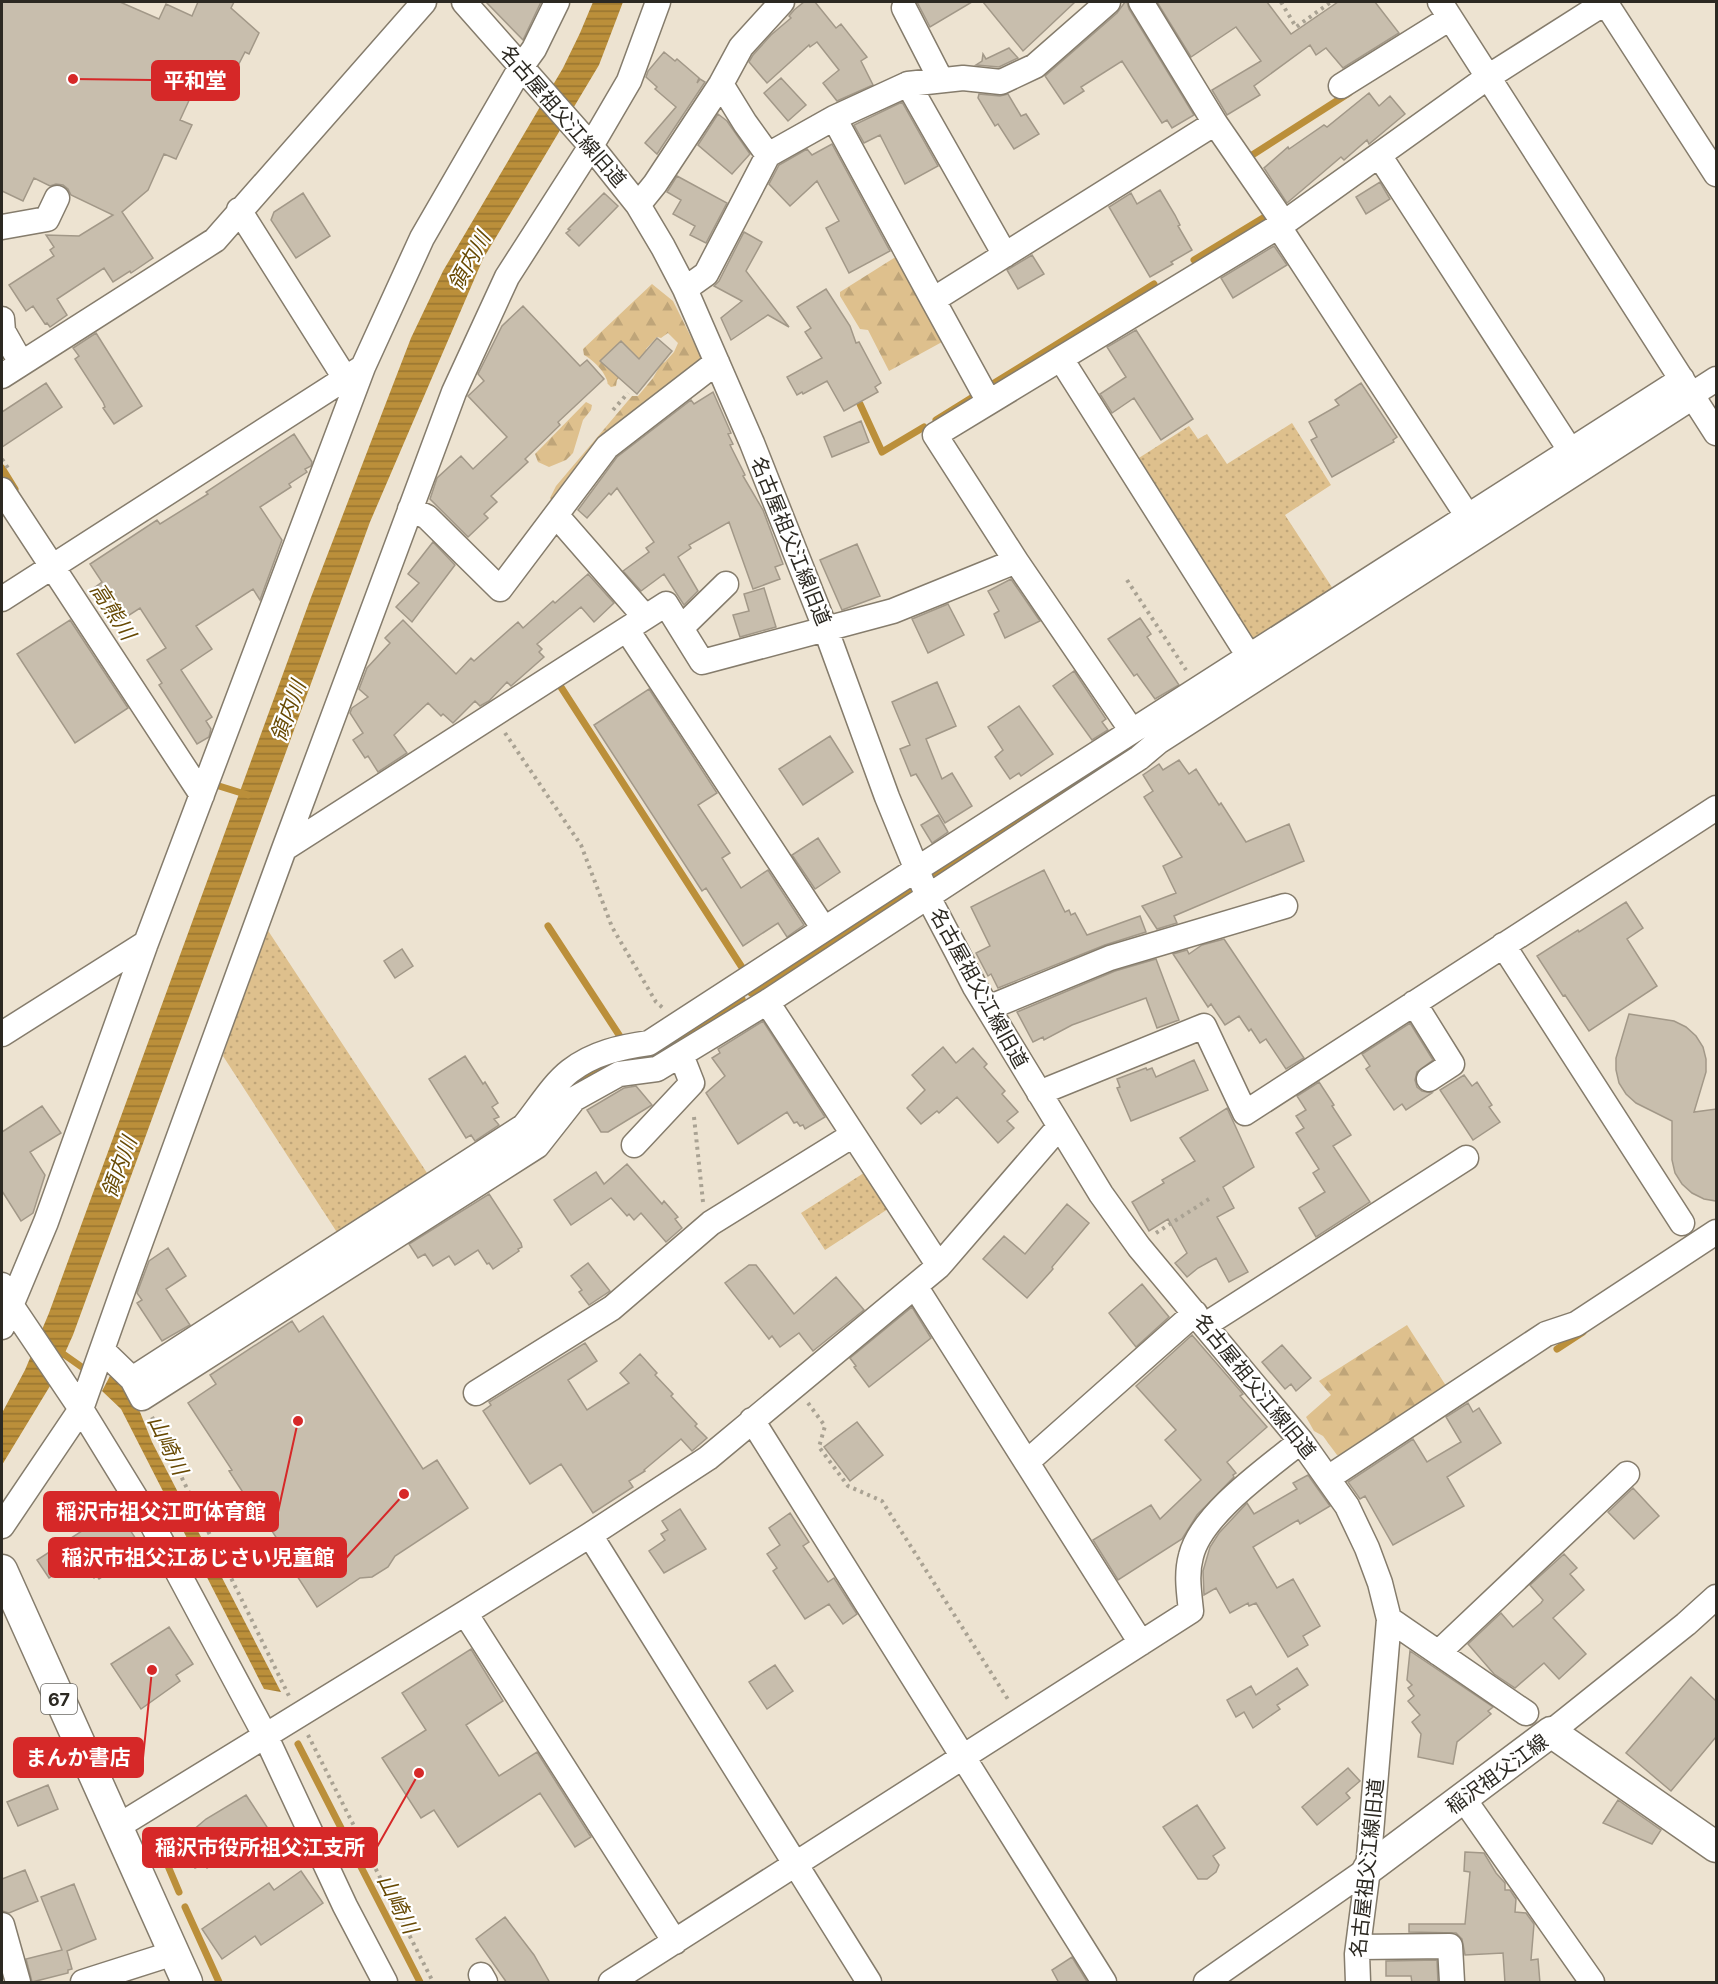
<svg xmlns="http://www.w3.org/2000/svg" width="1718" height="1984" font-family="Inter,'Noto Sans JP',sans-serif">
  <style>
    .grass { fill: url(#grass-dots) }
    .forest { fill: url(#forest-firs) }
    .water { fill: url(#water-rules) }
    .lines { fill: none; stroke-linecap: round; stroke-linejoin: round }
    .stream { stroke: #bb8f3a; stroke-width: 7 }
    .building { fill: #c8bead; stroke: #a29888; stroke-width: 1.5 }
    .minor-casing { stroke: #857c6c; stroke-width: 27 }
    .major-casing { stroke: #857c6c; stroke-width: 33 }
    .path { stroke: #a9a293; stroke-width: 4; stroke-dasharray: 3 4.5; stroke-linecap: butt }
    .minor { stroke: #fff; stroke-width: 24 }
    .major { stroke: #fff; stroke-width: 30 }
    .labels { text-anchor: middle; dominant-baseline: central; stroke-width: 4.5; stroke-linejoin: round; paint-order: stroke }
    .shield { fill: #fff; stroke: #6b6964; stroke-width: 1.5 }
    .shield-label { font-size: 18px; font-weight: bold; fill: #2c2922 }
    .street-label { font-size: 20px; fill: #2c2922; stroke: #fff }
    .water-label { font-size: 21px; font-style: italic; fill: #674903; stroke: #fff }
    .leader { fill: none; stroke: #d62828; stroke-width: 2 }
    .callout-dot { fill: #d62828; stroke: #fff; stroke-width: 2 }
    .callout { fill: #d62828; stroke: #d62828; stroke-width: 2 }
    .callout-label { font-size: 21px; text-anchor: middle; font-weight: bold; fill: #fff }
  </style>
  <defs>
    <pattern id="grass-dots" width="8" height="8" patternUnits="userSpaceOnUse" patternTransform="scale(1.5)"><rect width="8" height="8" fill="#dec08d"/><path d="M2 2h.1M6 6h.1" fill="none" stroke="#bfa579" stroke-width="1.8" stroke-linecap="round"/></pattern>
    <pattern id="forest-firs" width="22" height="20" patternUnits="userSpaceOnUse" patternTransform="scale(1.5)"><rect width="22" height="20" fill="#dec08d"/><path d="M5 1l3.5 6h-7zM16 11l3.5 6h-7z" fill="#bfa579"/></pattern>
    <pattern id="water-rules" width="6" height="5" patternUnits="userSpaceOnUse" patternTransform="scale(1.5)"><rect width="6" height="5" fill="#bb8f3a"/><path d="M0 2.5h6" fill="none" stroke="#987530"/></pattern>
  </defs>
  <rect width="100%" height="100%" fill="#ede3d1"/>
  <!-- grass -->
  <path class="grass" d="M1292,423l39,62 -46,30 50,77 -86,56 -118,-185 58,-37 9,13 9,-5 20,30z
    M265,926l166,253 -91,58 -117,-181z
    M867,1171l24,36 -66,43 -24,-37z"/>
  <!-- forest -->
  <path class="forest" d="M894,258h4l46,78 -2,6 -53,29 -21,-41 -8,-1 -20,-33v-4z
    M652,284l21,17 30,60 -150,142 -3,-5 6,-12 76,-90h6l15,-18 8,-14 4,-2 9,-10 4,-9 -10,-10 -7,5 -4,-1 -11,12 1,3 -8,11h-6l-16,17 -1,6 -5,1c-7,-7 -1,0 -5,-9 -3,-8 -14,-19 -22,-23l-1,-6z
    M586,402l6,3 -1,5 -8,10 -10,33 -7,7 -17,7 -11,-5 -3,-8z
    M1407,1325l43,67 -103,66 -10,-3 -14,-19 -9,-5 -8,-14 25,-22 -12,-14z"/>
  <!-- water -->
  <path class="water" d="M593,2h30l-24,63 -116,194 -113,263 -297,813 -23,51 -48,79v-52l23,-43 24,-57 261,-713 101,-262 32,-67 120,-203 17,-35z
    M110,1376l20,11 22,55 129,250 -17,-3 -143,-280 -19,-18z"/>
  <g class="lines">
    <!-- stream -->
    <path class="stream" d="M1246,159l103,-66
      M1194,260l74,-45 -4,-4
      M991,385l163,-101
      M860,404l22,48 42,-25
      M936,420l37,-23
      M2,468l13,21
      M559,684l186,288
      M219,786l29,9
      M936,875l205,-133
      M548,926l75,115
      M751,993l158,-101
      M566,1092l23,-19 31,-12 34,-6 88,-56
      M1557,1349l26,-17
      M59,1351l27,19
      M298,1744l122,238
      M168,1866l11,26
      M185,1907l34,75"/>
  </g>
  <!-- building -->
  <path class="building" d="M2,2h118l39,17 7,-15 26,12 6,-14h36l-3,6 28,25 -10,21 -4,-2 -16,31 -26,-13 -23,50 12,5 -16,34 -12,-5 -16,36 -26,22 31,46 -22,15 -1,-2 -17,11 -9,-14 -47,31 10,16 -17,12 -3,-4 -2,1 -12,-18 -7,5 -17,-26 45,-29 -4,-6 4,-3 -8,-12 33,1 34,-21 -42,-20 -3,-6 -5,-4 -7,-1 -6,2 -16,-8 -11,23 -21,-10z
    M486,2h55l-18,38z
    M804,2h11l21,26 5,-4 26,33 -6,4 12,24 -36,16 -14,-18 16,-13 -22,-28 -7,5 -1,-2 -42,38 -18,-21 4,-7 18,-20 20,-17 -2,-2 5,-6z
    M917,2h55l-42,25z
    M983,2h92l-52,49z
    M1125,2h2l2,7 65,106 -22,13 -5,-8 -5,3 -40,-62 -41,26 3,4 -20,13 -19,-28 72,-63z
    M1157,2h110l24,32 47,-32h37l24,31 -56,35 -17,-20 -10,7 -6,-10 -56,41 6,9 -33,20 -15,-25 49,-29 -25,-34 -45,30z
    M1009,48l9,10 -19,9 -23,-2 6,-4 1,-7 3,5z
    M664,52l11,9 2,-2 22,19 -2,5 3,-4 5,3 -48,72 -12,-11 31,-36 -21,-18 2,-2 -11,-10 2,-6z
    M781,78l25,27 -18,16 -24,-28z
    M1369,93l10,13 11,-10 15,18 -36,30 -2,-4 -23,20 -3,-3 -54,46 -23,-35 24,-21 1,2 35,-24 3,2z
    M979,94l21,2 8,-2 13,22 5,-2 13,20 -25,15 -16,-25 -3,2 -17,-28z
    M902,102l36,64 -33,18 -25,-49 -16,8 -10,-18z
    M718,114l9,7 23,33 -18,20 -34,-29z
    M832,144l58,107 -41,22 -23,-45 13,-7 -22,-40 -27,25 -21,-22 10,-19 28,-16 5,6z
    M677,176l50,27 -21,40 -16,-8 5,-9 -22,-12 8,-14 -14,-8z
    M1380,182l10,17 -24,15 -10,-17z
    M1160,190l15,25 5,10 -2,1 14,24 -21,12 2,2 -23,13 -41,-70 22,-14 6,11z
    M303,193l27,43 -34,22 -25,-38 3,-8z
    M604,193l14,13 -39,40 -13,-13 4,-3 -2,-1z
    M744,232l18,10 -16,29 43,56 -21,-12 -37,25 -10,-22 21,-17 -28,-15 5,-5z
    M1274,246l13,19 -54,33 -12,-20z
    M1032,255l12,19 -26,15 -11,-19z
    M826,289l24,37 6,17 3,-1 22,41 -6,4 3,5 -34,19 -17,-30 -24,13 -1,-2 -5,3 -10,-18 35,-19 -17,-26 6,-4 -14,-21z
    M523,306l57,60 7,-6 17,19 -46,43 2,3 -35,34 3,3 -37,34 6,6 -13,12 4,4 -20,19 -38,-38 7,-21 24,-22 12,13 34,-32 -39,-41 16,-15 -6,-7 24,-48z
    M1136,330l57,89 -32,21 -27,-42 -22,15 -12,-19 26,-17 -19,-30z
    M96,333l46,73 -28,18 -11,-16 2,-1 -2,-5 -28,-43 4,-3 -6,-8z
    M657,338l15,13 -35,43 -37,-33 21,-20 18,18z
    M46,383l16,24 -60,40v-35z
    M1361,383l36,54 -4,3 1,2 -62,35 -21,-37 6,-3 -8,-15 30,-17 -4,-5z
    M713,392l18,41 -3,1 5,10 -3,1 15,30 -2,1 20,34 20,54 -8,3 5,12 -27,10 -24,-67 -40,23 2,3 -13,9 20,34 -14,14 -20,-31 -23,17 -18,-20 26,-19 -3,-4 8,-6 -37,-54 -6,7 -2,-2 -22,25 -9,-8 39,-53 74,-57 3,4z
    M861,421l8,21 -37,15 -8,-20z
    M294,434l18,28 -1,4 -6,3 2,3 -18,12 2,3 -31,20 22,33 -22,60 -7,-11 -57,37 16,23 -31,21 31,47 -6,4 5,8 -2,8 -12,7 -32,-50 -6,-9 3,-2 -15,-23 19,-12 -26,-40 -23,15 -23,-35 8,-6 -12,-18 67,-44 3,4 48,-30 -2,-2z
    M433,542l22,23 -43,57 -16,-15 23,-24 -11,-9z
    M857,544l23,52 -38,14 -22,-50z
    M588,574l26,29 -20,19 -13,-15 -44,37 5,5 -3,3 5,5 -33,29 -4,-4 -18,19 -9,5 -5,-5 -22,22 -10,-9 -2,2 -13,-13 -34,32 13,18 -29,19 -10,-16 -3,2 -12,-18 10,-7 -13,-20 2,-5 16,-11 -9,-8 8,-21 23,-25 -5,-5 18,-18 53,54 15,-16 3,3 44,-39 5,6 30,-27 2,2z
    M1011,579l29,42 -35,17 -11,-24 5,-3 -11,-20z
    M764,588l12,39 -36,10 -7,-22 16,-4 -5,-17z
    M948,604l16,31 -36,18 -16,-34z
    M1140,618l11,16 -4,3 32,48 -24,14 -18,-25 -3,2 -26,-37z
    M70,620l58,88 -53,35 -58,-89z
    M1074,671l32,48 -4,3 6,8 -16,10 -39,-54z
    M937,682l19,44 -30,13 16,40 10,-6 20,33 -27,17 -29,-49 -5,2 -11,-27 10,-4 -18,-43z
    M649,689l68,104 -19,12 32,48 -8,5 19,30 27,-18 36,55 -17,12 -9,-14 -35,23 -37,-58 -4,3 -108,-166z
    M1019,706l34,48 -32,22 -2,-3 -9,6 -15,-22 8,-7 -15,-23z
    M830,736l23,36 -50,33 -24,-36z
    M1179,760l10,14 7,-5 23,36 2,-2 25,39 43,-18 15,37 -130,55 3,7 -20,6 -15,-23 34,-13 -13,-27 19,-9 -38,-60 9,-6 -10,-16 16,-11 4,6z
    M938,815l10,17 -16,11 -11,-18z
    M818,838l22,34 -25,17 -23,-34z
    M1044,870l21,42 4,-2 2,5 4,-2 12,22 53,-19 6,16 -41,13 -107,43 -7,-14 -3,2 -12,-23 14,-7 -19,-39z
    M1626,902l17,26 -16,11 30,47 -68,45 -24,-36 -2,1 -26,-40 41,-26 1,2z
    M1224,939l80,119 -18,11 -20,-30 -6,4 -9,-14 -2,2 -10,-15 -14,9 -14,-21 -3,3 -35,-53 14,-4 2,4 13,-9z
    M402,949l11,17 -18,12 -11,-17z
    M1156,959l23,61 -22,8 -11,-30 -74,27 -28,15 -1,-3 -10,5 -16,-30 98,-41z
    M1629,1014l45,7 12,6 10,9 7,11 3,12v13l-12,40 22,-3v92l-12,-2 -12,-6 -10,-9 -7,-11 -3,-13v-39l-36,-18 -10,-9 -7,-11 -3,-13v-12z
    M763,1021l62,96 -20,12 -2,-4 -3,1 -3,-4 -3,1 -7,-11 -49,32 -32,-51 19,-17 -13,-18 8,-5 -2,-4z
    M1410,1023l23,37 -16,12 -2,8 2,7 5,4 10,2 -26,17 -4,-6 -8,6 -28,-41 4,-3 -8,-12z
    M943,1047l13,16 17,-15 14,16 -3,3 21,24 -3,3 16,18 -11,9 7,7 -16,15 -41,-46 -18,16 -2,-2 -16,13 -14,-16 18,-18 -13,-15z
    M465,1056l18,28 2,-2 13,21 -6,4 7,10 -5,2 5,6 -24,16 -4,-6 -5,3 -37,-59z
    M1194,1060l14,30 -77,31 -14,-33 3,-1 -3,-8 29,-11 1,2 5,-2 4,9z
    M1464,1075l8,11 5,-4 15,23 -3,2 11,15 -27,18 -33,-50z
    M1319,1082l15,23 -2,1 19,29 -18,11 37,56 -54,35 -17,-29 26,-16 -12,-19 6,-4 -23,-36 8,-5 -8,-12 10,-6 -9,-14z
    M636,1086l16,19 -44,27h-7l-14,-22 37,-22z
    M42,1106l19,27 -31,19 15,23 -12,38 -12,8 -19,-30v-59z
    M1227,1108l27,59 -31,20 11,21 -17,9 31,55 -19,10 -13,-24 -18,10 -11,9 -12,-14 12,-10 -19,-34 -19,12 -17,-29 32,-19 -2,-3 33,-19 -15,-23z
    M627,1164l35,40 2,-3 14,16 -3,2 7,9 -16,14 -25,-29 -7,7 -5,-6 -2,2 -16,-18 -40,27 -17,-25 42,-28 8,12z
    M489,1194l32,49 1,4 -4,2 1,2 -26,18 -4,-6 -2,1 -9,-14 -23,15 -6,-9 -16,10 -8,-12 -7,4 -9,-14z
    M1067,1204l22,19 -37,44 1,2 -26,29 -44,-39 21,-23 21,18z
    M168,1248l18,28 -20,13 24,36 -28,16 -25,-38 5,-3 -5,-7 12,-32z
    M588,1263l22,28 -21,14 -10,-13 3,-2 -11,-14z
    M749,1265h7l38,49 42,-37 28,33 -51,41 -14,-18 -19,14 -8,-11 -3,3 -44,-56z
    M1142,1284l27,33 -33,30 -27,-34z
    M912,1307l19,31 -62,49 -15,-20 2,-1 -6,-8z
    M323,1316l100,153 14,-9 31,48 -73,48 -7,11 -16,10 -12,1 -43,29 -29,-45 3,-2 -44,-67 -3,1 -15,-23 3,-1 -44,-67 28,-19 -6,-9 82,-54 7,11z
    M1192,1335l51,59 -3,2 27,31 -40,35 9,11 -3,2 1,2 -37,38 -15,24 -64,41 -25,-40 58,-35 9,14 41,-39 -36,-40 11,-10 -40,-44z
    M585,1343l12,18 -29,19 19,30 42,-27 -9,-10 20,-19 17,19 -2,2 18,19 -2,2 26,28 -2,2 12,12 -15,13 -11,-12 -37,31 1,1 -16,10 4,6 -40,26 -32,-49 -31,20 -47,-73 8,-6 -2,-3z
    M1282,1345l29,33 -15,13 -5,-7 -6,5 -23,-27z
    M1468,1403l5,9 6,-4 22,35 -54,34 17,29 -71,39 -28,-49 -5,3 -12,-17 65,-43 14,23 34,-20 -15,-25z
    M857,1422l26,33 -33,26 -26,-34z
    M1308,1475l22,31 -30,18 -2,-4 -45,27 24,41 16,-9 27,47 -17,10 5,9 -20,12 -32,-54 -7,3 -1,-3 -18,10 -14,-25 -12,7 -1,-24 7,-24 9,-14 28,-30 7,11 43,-25 -4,-6z
    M1633,1488l26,28 -25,23 -26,-27z
    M116,1509l26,39 -3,1 3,4 -29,20 -2,-2 -12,8 -2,-3 -3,2 -13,-20 -32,20 -12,-18z
    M680,1509l26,40 -42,24 -15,-22 16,-11 -4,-6 7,-4 -6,-9z
    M790,1513l19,29 -6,4 25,36 6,-4 23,36 -14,10 -14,-20 -24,15 -32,-48 4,-3 -10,-14 13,-9 -11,-17z
    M1564,1554l13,14 -7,6 14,16 -31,28 33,36 -27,25 -15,-16 -29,25 -21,-14 -26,-30 33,-31 12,14 28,-24 2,-3 -13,-15z
    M169,1627l24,37 -17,11 4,6 -39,28 -30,-45z
    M471,1649l32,52 -37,24 33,51 38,-24 54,85 -16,10 -35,-54 -82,54 -24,-37 -13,8 -39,-60 44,-28 -24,-37z
    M1410,1651l83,56 -5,4 3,3 -34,28 -4,22 -35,-7 3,-23 -9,-12 8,-7 -12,-14 6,-5 -6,-8 4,-3 -5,-5z
    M775,1665l18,26 -26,18 -18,-27z
    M1297,1668l11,17 -31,20 3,4 -27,19 -9,-16 -8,5 -9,-17 24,-14 5,9z
    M1691,1677l25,24v36l-45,54 -45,-38z
    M1348,1768l12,13 -14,12 4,5 -33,27 -15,-18z
    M48,1785l10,24 -40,17 -11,-24z
    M246,1795l21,32 -43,34 -2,-2 -15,9 -3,-4 -9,4 -17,-25 28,-24z
    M1618,1800l43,30 -9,14 -49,-21z
    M1197,1805l28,43 -12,8 6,9 -3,7 -9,7h-9l-35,-52z
    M1465,1852l19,1 12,20 9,10v7h5l6,9 -1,13 11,1 8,11 -3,36 7,-1 2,24h-35l-2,-30 -38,2 -3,-16 -6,-6 -47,-1v-8h56l5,-52 -6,-1z
    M25,1870l13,31 -29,12 -7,-2v-32z
    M301,1871l22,32 -62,42 -6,-9 -33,23 -20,-30 67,-46 5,7z
    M74,1884l22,55 -29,12 5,18 -4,1v3l-36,9 -6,-23 36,-9 -21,-53z
    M505,1917l29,38 16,28h-43l-31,-44z
    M1072,1957l16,26h-29l-7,-13z
    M1437,1960l1,23h-26l-1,-7h-25v-15z"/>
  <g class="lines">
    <!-- minor casing -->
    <g class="minor-casing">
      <path id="minor" d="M464,2l127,144 47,59 25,42 22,42 67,154 74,187 61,167 41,100 29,55 18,35 126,207 38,53 162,194 46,65 20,42 13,35 9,36 -21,250 -11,85 1,28
        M1141,2l74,121 69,100
        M1440,2l276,431
        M1605,2l111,172
        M904,8l37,72
        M721,84l24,39 23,32 66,-37 99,182 282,-177
        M908,84l55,-6 38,4 34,-16 73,-64
        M1341,86l109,-68
        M834,118l74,-34 97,171
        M1379,155l191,295
        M638,205l17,-21 66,-100 20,-37 41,-45
        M239,210l106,168
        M2,227l45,-8 10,-21
        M1279,227l197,302
        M685,289l21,-15 62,-119
        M933,300l56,102
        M2,319l1,12 18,32
        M1061,359l196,310
        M2,376l213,-136 209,-238
        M2,490l200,305
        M410,509l17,8 73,72 107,-142 110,-85
        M556,515l89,102
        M1016,561l116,170
        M2,599l361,-232
        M681,628l45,-44
        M627,630l197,299
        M284,849l382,-245 36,58 191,-51 123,-50 -81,-126 349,-212 204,-146 118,-75
        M1503,945l179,278
        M1414,1003l38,61 -23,15
        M988,1008l122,-50 175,-52
        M2,1034l144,-91
        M1039,1093l165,-67 41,87 471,-305
        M634,1145l58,-62 -11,-28
        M939,1266l-172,-264 372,-244 19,-16 535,-345 9,-9 14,-9
        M2,1285l9,20 70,104 72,117 113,211 79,169 40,76
        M915,1286l226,357
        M1205,1325l261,-167
        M2,1327l44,-105 100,-279 217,-576 59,-129 99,-171 13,-18 23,-47
        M102,1350l30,29 10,19 395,-252 37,-47 45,-25 38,-5 110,-67
        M132,1379l392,-253c14,-17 29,-42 46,-55 23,-18 51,-24 79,-28l268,-174 765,-490
        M476,1393l136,-85 99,-85 142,-88
        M752,1420l352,562
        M1027,1462l168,-149
        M1328,1478l218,-144 30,-10 140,-92
        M2,1526l79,-117 46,-130 157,-430 170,-457 53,-115 84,-131 38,-65 29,-79
        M590,1535l279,447
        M465,1613l210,329
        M1389,1619l137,94
        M1438,1653l189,-179
        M1551,1732l135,-108 30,-27
        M1463,1798l129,184
        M117,1827l348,-214 125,-78 118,-77 231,-192 120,-139
        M2,1925l16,57
        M1358,1947l92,-1 2,36
        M481,1975l4,7
        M83,1982l91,-29
        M611,1982l580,-371c-2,-19 -5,-37 0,-55 10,-42 77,-88 110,-115
        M1206,1982l162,-113"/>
    </g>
    <!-- major casing -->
    <g class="major-casing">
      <path id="major" d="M2,1570l185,412
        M1368,1869l183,-137 165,115"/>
    </g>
    <!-- path -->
    <path class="path" d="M1281,2l15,25 35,-25
      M613,410l15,-17
      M2,459l6,9
      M1127,580l59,90
      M505,733l76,112 31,82 44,75 7,6
      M694,1117l9,85
      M1156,1233l53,-34
      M808,1403l17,23 -6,21 29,39 34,15 127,200
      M152,1417l137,279
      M308,1735l125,247"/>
    <!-- minor -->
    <use href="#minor" class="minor"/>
    <!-- major -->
    <use href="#major" class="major"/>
  </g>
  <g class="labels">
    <!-- shield labels -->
    <rect class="shield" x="41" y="1684" width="36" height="30" rx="4.5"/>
    <g class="shield-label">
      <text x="59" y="1699">67</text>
    </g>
    <!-- street labels -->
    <g class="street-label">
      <text transform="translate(563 116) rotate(49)">名古屋祖父江線旧道</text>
      <text transform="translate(791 541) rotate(68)">名古屋祖父江線旧道</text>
      <text transform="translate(979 988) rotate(61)">名古屋祖父江線旧道</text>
      <text transform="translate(1255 1386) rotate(51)">名古屋祖父江線旧道</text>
      <text transform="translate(1497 1774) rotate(-36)">稲沢祖父江線</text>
      <text transform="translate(1367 1868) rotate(-84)">名古屋祖父江線旧道</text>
    </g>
    <!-- water labels -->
    <g class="water-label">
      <text transform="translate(469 261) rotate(-61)">領内川</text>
      <text transform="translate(113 611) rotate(57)">高熊川</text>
      <text transform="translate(288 711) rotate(-70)">領内川</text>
      <text transform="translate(119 1167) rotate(-70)">領内川</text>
      <text transform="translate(168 1445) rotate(64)">山崎川</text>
      <text transform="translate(398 1904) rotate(63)">山崎川</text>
    </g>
  </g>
  <!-- callouts -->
  <path class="leader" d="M73 79L152 80M298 1421L278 1512M404 1494L346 1558M152 1670L143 1758M419 1773L377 1847"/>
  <g class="callout-dot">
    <circle cx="73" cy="79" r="6"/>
    <circle cx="298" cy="1421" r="6"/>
    <circle cx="404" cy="1494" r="6"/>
    <circle cx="152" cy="1670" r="6"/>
    <circle cx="419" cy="1773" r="6"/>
  </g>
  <g class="callout">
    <rect x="152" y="61" width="87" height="39" rx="6"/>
    <rect x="44" y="1492" width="234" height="39" rx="6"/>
    <rect x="49" y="1538" width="297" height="39" rx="6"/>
    <rect x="14" y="1738" width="129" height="39" rx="6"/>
    <rect x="143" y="1828" width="234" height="39" rx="6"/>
  </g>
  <g class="callout-label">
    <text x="195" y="88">平和堂</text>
    <text x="161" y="1519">稲沢市祖父江町体育館</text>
    <text x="198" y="1565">稲沢市祖父江あじさい児童館</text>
    <text x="78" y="1765">まんか書店</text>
    <text x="260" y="1855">稲沢市役所祖父江支所</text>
  </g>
  <!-- border -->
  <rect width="1718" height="1984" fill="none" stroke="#2c2922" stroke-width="6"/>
</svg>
